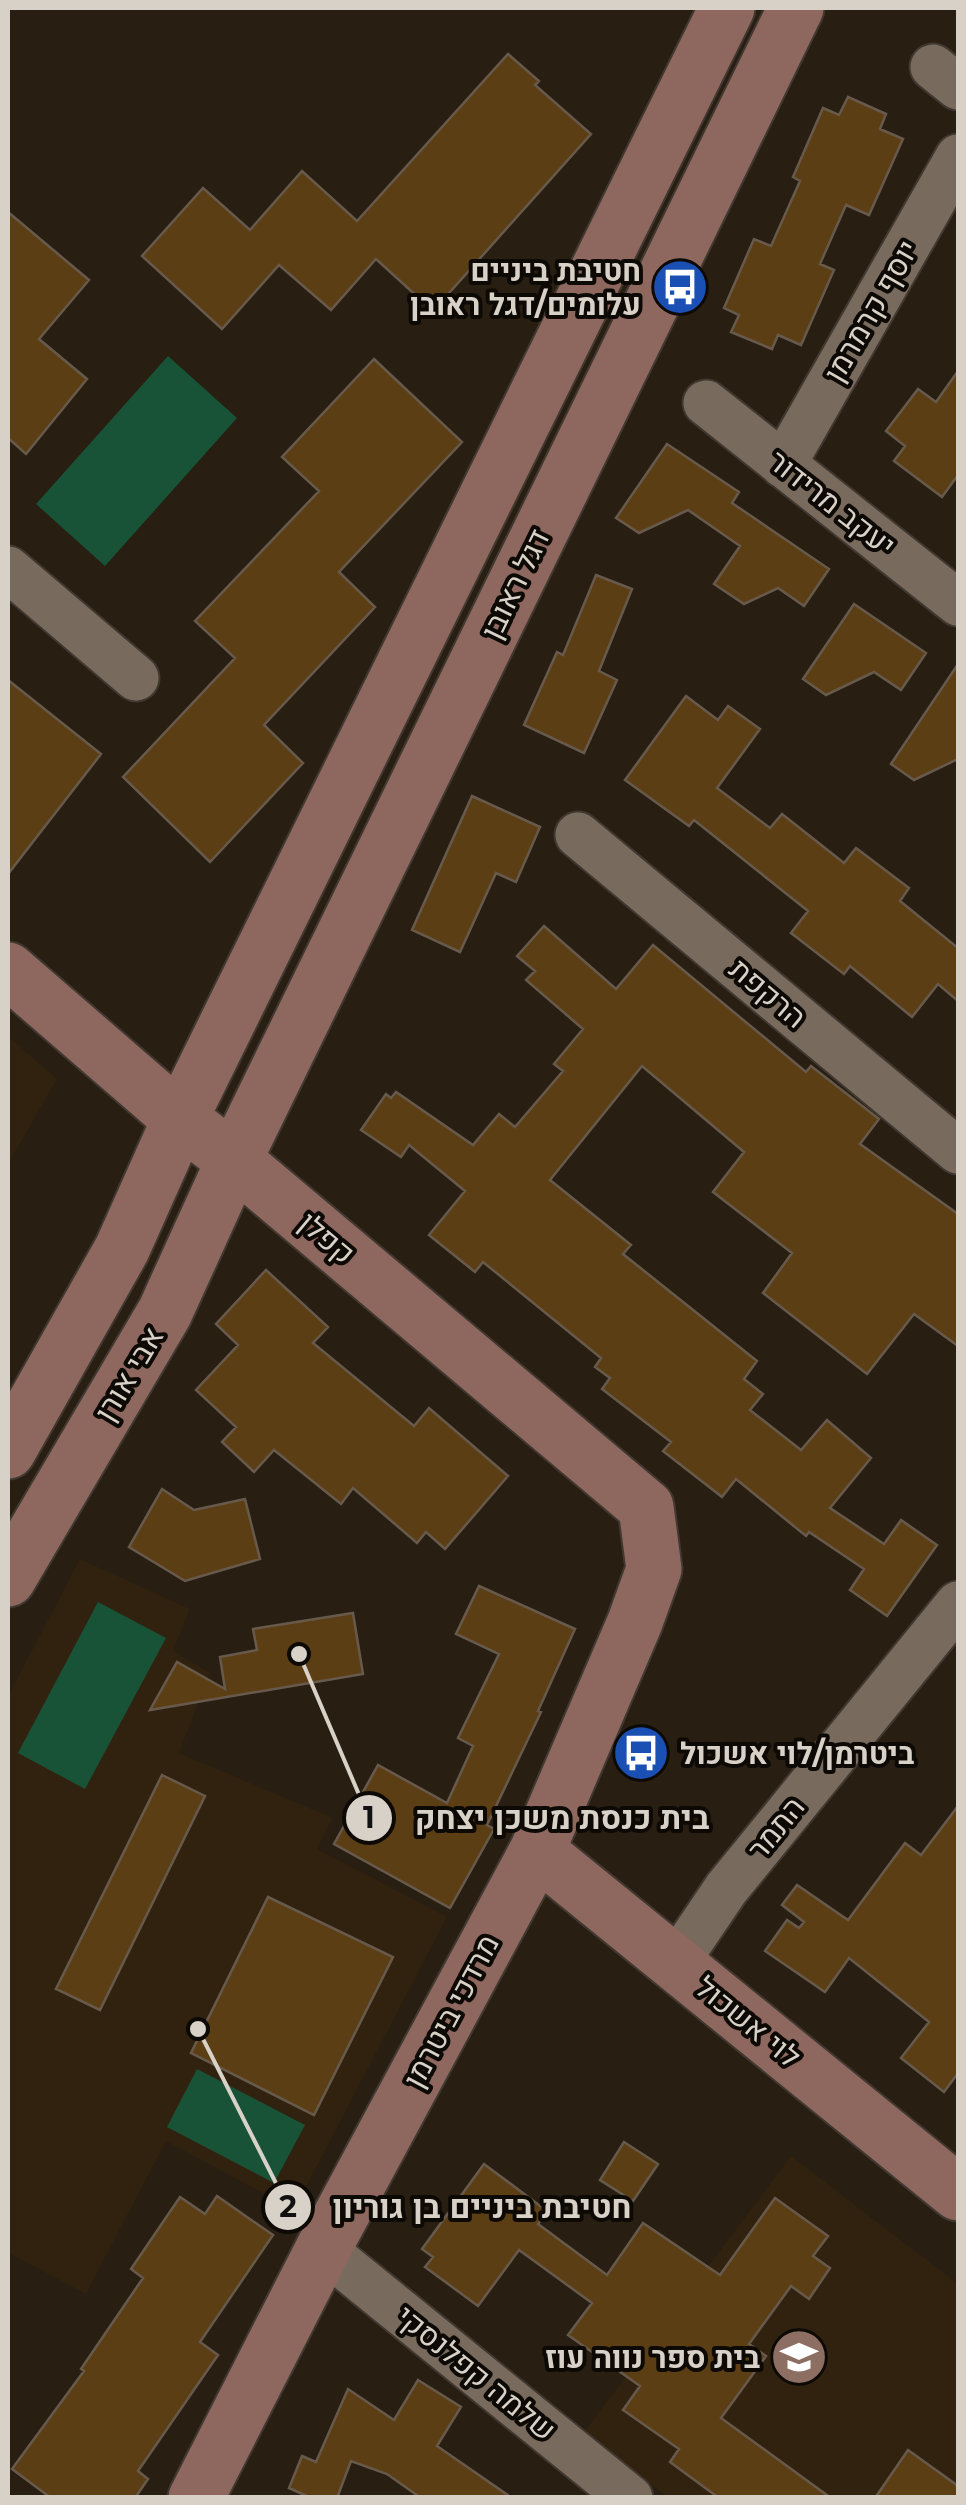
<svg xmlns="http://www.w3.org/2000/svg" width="966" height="2505" font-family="Montserrat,Heebo,sans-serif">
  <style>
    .built { fill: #312210 }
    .green { fill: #185337 }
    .building { fill: #5c3e14; stroke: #675a4c; stroke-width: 2.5 }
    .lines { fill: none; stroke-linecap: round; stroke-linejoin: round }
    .street-casing { stroke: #413831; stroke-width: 49 }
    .secondary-casing { stroke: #413831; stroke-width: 59 }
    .street { stroke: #786b5d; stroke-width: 45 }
    .secondary { stroke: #8e685e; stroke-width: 55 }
    .labels { text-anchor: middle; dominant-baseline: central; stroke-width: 8; stroke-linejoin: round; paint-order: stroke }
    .poi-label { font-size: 30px; font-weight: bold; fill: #d8d1c8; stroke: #0d0905; text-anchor: end }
    .street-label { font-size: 30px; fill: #d8d1c8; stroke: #0d0905 }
    .leader { fill: none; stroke: #d8d1c8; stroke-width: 4 }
    .callout-dot { fill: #d8d1c8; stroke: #0d0905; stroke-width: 4 }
    .mark-label { font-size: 30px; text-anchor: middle; font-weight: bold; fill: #111 }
    .callout-label { font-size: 32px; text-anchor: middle; font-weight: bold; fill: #d8d1c8; stroke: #0d0905; stroke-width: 8; stroke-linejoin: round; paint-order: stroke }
  </style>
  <rect width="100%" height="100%" fill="#281e11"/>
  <!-- built -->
  <path class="built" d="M8,1036l49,43 -49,85z
    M80,1559l110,50 -17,42 37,22 -31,80 154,65 -16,31 130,68 -153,293 -128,-69 -80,153 -78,-41v-557z
    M791,2156l167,128v213h-291l-82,-66z"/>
  <!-- green -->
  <path class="green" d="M168,356l69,62 -132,148 -69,-62z
    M98,1602l68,36 -81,151 -67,-36z
    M197,2069l108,56 -31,58 -107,-56z"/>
  <!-- building -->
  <path class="building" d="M508,54l31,27 -4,4 56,49 -158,177 -57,-52 -45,51 -52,-45 -57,64 -80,-73 61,-68 47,42 52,-59 55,50z
    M848,97l38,17 -6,15 23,10 -34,76 -23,-10 -26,59 14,6 -33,75 -23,-10 -6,14 -41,-17 8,-17 -15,-7 30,-69 17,7 29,-65 -7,-4 30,-69 16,7z
    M8,212l81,68 -50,59 48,40 -61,75 -18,-16z
    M374,359l88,83 -123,130 36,35 -111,118 39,38 -93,99 -87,-85 112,-119 -40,-37 124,-130 -37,-34z
    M958,371v104l-16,22 -48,-36 11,-15 -19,-15 32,-42 18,13z
    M667,444l72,48 -7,11 97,66 -25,37 -26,-18 -34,16 -30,-20 26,-38 -52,-36 -49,23 -23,-15z
    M596,575l36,14 -33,82 18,9 -33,73 -60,-28 33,-73 6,3z
    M854,604l72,49 -25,37 -27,-18 -48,23 -23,-16z
    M958,664v95l-44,21 -23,-16z
    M8,680l93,74 -93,120z
    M686,696l32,24 10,-14 32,23 -43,59 53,40 12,-14 62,49 12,-15 53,40 -9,13 58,47v53l-20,-17 -26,33 -62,-51 -6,8 -53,-41 17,-22 -114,-91 -5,6 -64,-46z
    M472,796l68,31 -24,55 -20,-9 -36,79 -48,-22z
    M544,926l72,63 37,-44 153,127 5,-6 68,53 -19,25 98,70v132l-44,-32 -47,60 -104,-81 29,-40 -79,-61 31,-40 -102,-86 -92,114 81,65 -8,9 134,107 -13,18 19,15 -13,16 51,40 26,-30 44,38 -41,50 54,36 17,-24 36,25 -50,71 -37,-26 14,-21 -55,-37 -3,4 -70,-57 -14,18 -59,-46 8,-9 -69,-53 8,-11 -15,-11 6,-9 -118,-96 -8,10 -46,-37 36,-44 -56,-46 -8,12 -40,-27 25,-36 5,4 5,-6 77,53 26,-31 16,13 48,-56 -9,-7 29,-35 -57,-49 9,-9 -18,-15z
    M266,1270l62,57 -15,16 101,83 15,-18 79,68 -63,73 -19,-17 -9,11 -64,-55 -12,16 -67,-54 -20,22 -32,-30 14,-15 -40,-37 42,-45 -22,-21z
    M162,1489l32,21 51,-11 15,60 -75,22 -56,-34z
    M479,1586l96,43 -37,82 3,1 -54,113 7,4 -44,79 -116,-64 44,-79 69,38 26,-57 -15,-8 41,-84 -43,-20z
    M353,1613l10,61 -213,36 27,-48 48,27 -5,-32 37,-7 -4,-21z
    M162,1775l43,21 -105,214 -44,-21z
    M958,1806v267l-14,19 -43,-34 28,-36 -80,-64 -24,34 -60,-41 22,-31 12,8 5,-6 -22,-17 15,-20 51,35 57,-77 16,12z
    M268,1897l125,60 -79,158 -123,-62z
    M624,2142l34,22 -25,37 -33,-21z
    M484,2164l63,47 -9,13 69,51 36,-52 77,52 55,-77 53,38 -15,20 17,12 -21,31 -18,-13 -42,58 17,12 -45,62 110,80h-112l-49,-36 9,-13 -56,-39 17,-24 -72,-51 24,-32 -73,-53 -41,56 -53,-39 8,-10 -11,-8z
    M217,2196l56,39 -73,107 18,13 -80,116 10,8 -13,19h-84l-39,-29 72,-98 -3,-2 62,-91 -12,-9 49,-72 25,17z
    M418,2380l43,27 -24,39 75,52h-91l-34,-24 -36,-13 -14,37h-26l-22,-10 13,-32 14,6 32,-73 46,31z
    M908,2450l50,36v12h-83z"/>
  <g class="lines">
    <!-- street casing -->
    <g class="street-casing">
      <path id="street" d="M933,67l25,20
        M706,403l252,200
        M783,465l175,-308
        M8,569l128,109
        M578,835l380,316
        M676,1963l50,-74 232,-285
        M323,2249l307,249"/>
    </g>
    <!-- secondary casing -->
    <g class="secondary-casing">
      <path id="secondary" d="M8,970l172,149 54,41 412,347 8,62 -19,53 -98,229 -214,398 -127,249
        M8,1451l114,-202 58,-130 547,-1111
        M8,1579l157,-267 69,-152 562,-1152
        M537,1851l421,342"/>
    </g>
    <!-- street -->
    <use href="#street" class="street"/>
    <!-- secondary -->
    <use href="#secondary" class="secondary"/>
  </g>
  <!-- icons -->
  <defs>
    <g id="bus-disc" transform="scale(2.875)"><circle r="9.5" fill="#1a4fb4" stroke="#0d0905"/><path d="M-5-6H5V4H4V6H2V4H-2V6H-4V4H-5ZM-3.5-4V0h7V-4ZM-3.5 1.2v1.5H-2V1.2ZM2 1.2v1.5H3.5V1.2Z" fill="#fff"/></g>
    <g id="school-disc" transform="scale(2.875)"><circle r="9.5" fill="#8d6e63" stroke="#0d0905"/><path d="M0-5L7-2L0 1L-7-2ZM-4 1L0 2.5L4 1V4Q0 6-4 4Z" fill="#fff"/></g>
  </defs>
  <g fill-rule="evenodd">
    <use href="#bus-disc" x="680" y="287"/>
    <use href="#bus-disc" x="641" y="1753"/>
    <use href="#school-disc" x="799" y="2357"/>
  </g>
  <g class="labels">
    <!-- poi labels -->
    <g class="poi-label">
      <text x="641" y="270">חטיבת ביניים<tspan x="641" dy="34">עלומים/דגל ראובן</tspan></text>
      <text x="680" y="1753" text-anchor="start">ביטרמן/לוי אשכול</text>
      <text x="760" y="2357">בית ספר נווה עוז</text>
    </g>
    <!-- street labels -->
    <g class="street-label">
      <text transform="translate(871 311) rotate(-60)">יוסף קרמרמן</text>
      <text transform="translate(832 503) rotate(38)">יעקב מרידור</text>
      <text transform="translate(515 584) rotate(-64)">דגל ראובן</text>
      <text transform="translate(768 993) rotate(40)">הרקפת</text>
      <text transform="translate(327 1238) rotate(40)">קפלן</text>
      <text transform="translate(129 1374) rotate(-59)">אבי אורן</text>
      <text transform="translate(776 1828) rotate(-51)">התמר</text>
      <text transform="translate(451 2011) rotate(-62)">מרדכי ביטרמן</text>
      <text transform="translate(748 2022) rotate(39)">לוי אשכול</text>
      <text transform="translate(476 2373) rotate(39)">שלמה קפלנסקי</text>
    </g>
  </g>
  <!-- callouts -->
  <path class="leader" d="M299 1654L369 1818M198 2029L288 2207"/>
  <g class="callout-dot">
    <circle cx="299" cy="1654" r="10"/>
    <circle cx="198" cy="2029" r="10"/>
    <circle cx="369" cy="1818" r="25"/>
    <circle cx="288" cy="2207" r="25"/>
  </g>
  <g class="mark-label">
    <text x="369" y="1828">1</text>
    <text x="288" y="2217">2</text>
  </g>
  <g class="callout-label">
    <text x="562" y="1829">בית כנסת משכן יצחק</text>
    <text x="482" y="2218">חטיבת ביניים בן גוריון</text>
  </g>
  <!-- border -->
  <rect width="966" height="2505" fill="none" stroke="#d8d1c8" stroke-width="20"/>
</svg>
